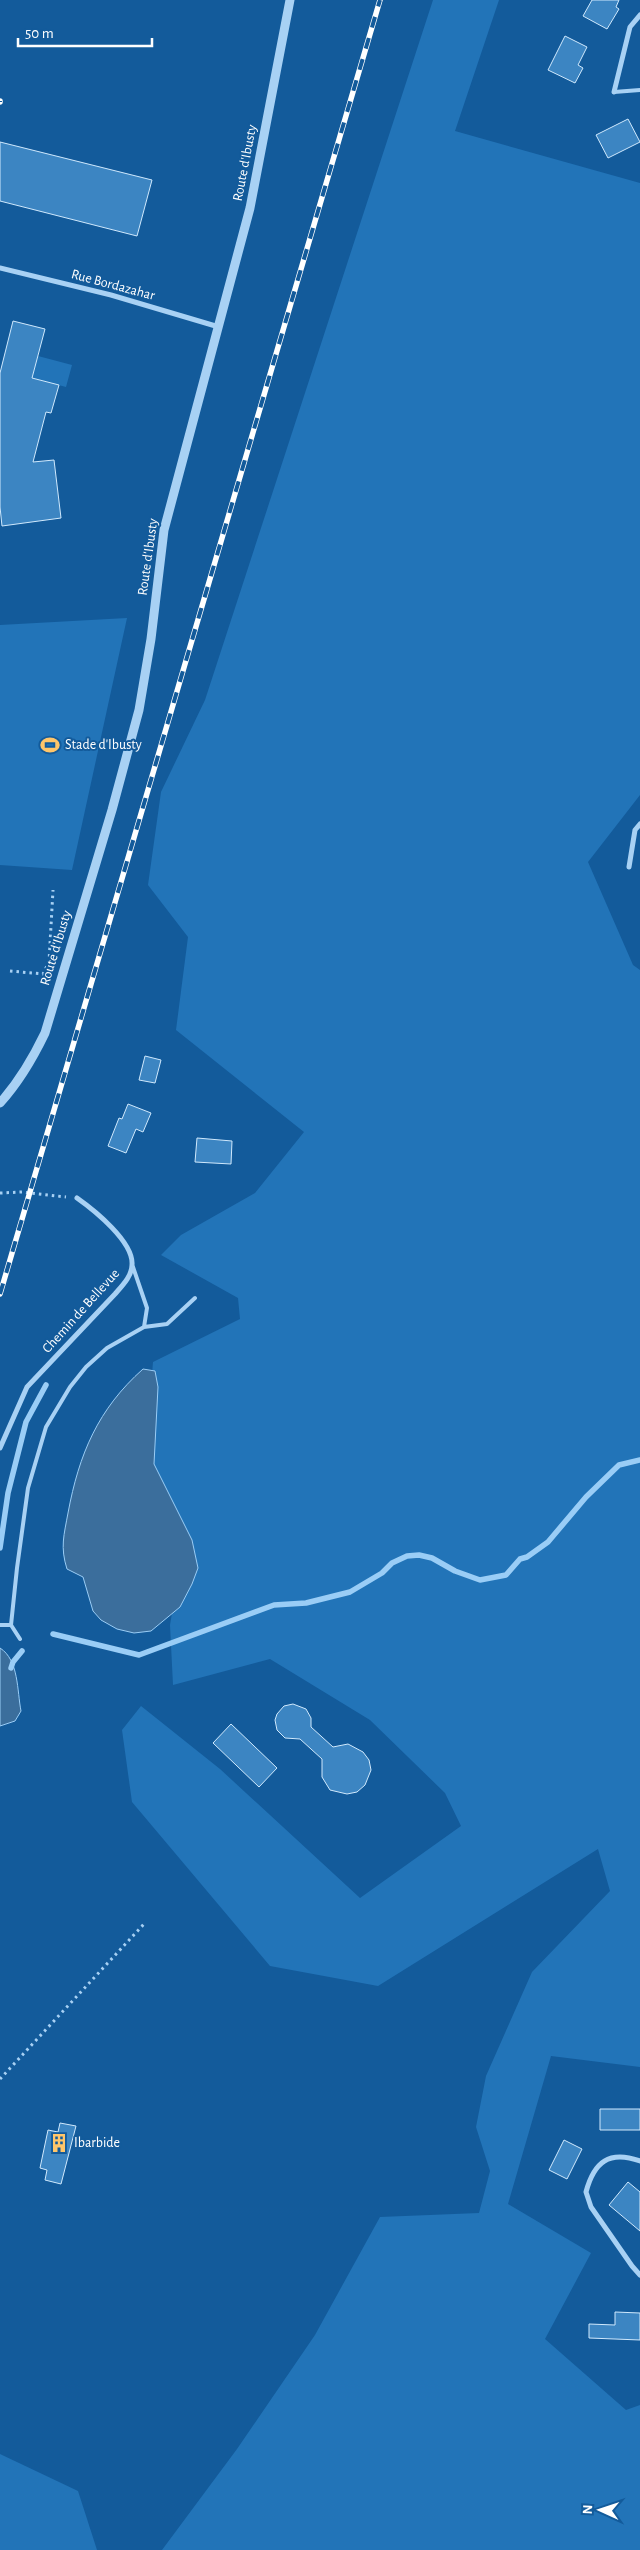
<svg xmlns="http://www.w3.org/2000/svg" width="640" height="2550" font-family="'Alegreya Sans',sans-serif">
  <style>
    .green { fill: #2274b8 }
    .water { fill: #3b6e9c; stroke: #9acdf6 }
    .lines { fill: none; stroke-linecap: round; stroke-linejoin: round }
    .stream { stroke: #9acdf6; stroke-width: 5.5 }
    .building { fill: #3c85c2; stroke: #d0e9fd }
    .path { stroke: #a8d1f4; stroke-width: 3; stroke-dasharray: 2.5 4; stroke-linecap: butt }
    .service { stroke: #a8d1f4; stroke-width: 4 }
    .minor { stroke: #a8d1f4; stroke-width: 5 }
    .tertiary { stroke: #a8d1f4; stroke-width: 9 }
    .rail-casing { stroke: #fff; stroke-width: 5.5 }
    .rail { stroke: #135b9b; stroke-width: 4; stroke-dasharray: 11; stroke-linecap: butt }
    .labels { text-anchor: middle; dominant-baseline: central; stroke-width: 4; stroke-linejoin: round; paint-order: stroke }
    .street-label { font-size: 14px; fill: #fff; stroke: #135b9b }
    .poi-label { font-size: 14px; fill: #fff; stroke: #135b9b; text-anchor: start }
  </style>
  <rect width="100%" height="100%" fill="#135b9b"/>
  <!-- green -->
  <path class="green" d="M433,0h66l-44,131 185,52v612l-52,67 45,103 7,5v1097l-89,-11 -43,148 83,49 -46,86 81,71 14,-5v145h-478l75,-101 78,-114 65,-118 99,-4 11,-42 -14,-44 10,-51 46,-104 78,-81 -12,-42 -220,137 -108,-20 -138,-164 -10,-72 19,-24 79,63 140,129 101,-72 -16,-33 -75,-73 -100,-61 -97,26 -3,-60 13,-77 -38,-84 8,-102 87,-43 -2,-21 -77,-43 20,-20 74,-42 49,-61 -128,-102 12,-93 -40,-52 13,-93 44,-92z
    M38,356l34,9 -6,22 -34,-9z
    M127,618l-55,252 -72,-5v-240z
    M0,2454l78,37 19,59h-97z"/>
  <!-- water -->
  <path class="water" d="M143,1369l12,2 3,16 -4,77 38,76 6,28 -6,16 -12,23 -29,24 -17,2 -17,-4 -16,-9 -8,-9 -10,-34 -16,-8c-7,-22 -3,-34 1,-56 11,-59 30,-104 75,-144z
    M0,1648c19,12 17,43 21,63l-6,10 -15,5z"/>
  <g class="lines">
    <!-- stream -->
    <path class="stream" d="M0,1548l8,-55 18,-71 20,-37
      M53,1634l86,21 135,-50 32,-2 44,-11 32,-19 10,-10 15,-7 12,-1 13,3 23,13 25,9 26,-5 14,-16 7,-2 21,-15 38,-45 33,-32 21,-5
      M11,1668l2,-6 9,-11"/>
  </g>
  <!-- building -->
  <path class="building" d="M592,0h27l-3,7 3,2 -12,20 -24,-13z
    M565,36l22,11 -9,18 5,3 -8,15 -27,-13z
    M628,119l12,23 -32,16 -12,-23z
    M0,142l152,38 -15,56 -137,-35z
    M13,321l32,8 -13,49 27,7 -8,28 -5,-1 -13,50 21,-2 7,58 -59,8 -2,-19v-134z
    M145,1056l16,4 -6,23 -16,-3z
    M128,1104l23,9 -8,19 -7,-3 -10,24 -18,-7 11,-28 3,1z
    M197,1138l35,3 -1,23 -36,-2z
    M293,1704l13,5 5,9v9l22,20 15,-3 15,8 6,8 2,10 -6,15 -8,7 -10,2 -17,-4 -8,-13v-18l-22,-20 -15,-1 -8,-8 -2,-10 2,-6 7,-8z
    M231,1724l46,44 -18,19 -46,-44z
    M600,2109h40v21h-40z
    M60,2123l16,3 -15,58 -16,-4 2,-10 -7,-2 8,-38 10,2z
    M564,2140l18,9 -15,30 -18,-9z
    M628,2182l12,10v39l-31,-26z
    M615,2312l25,1v27l-51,-2v-14l26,1z"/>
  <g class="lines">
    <!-- path -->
    <path class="path" d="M10,971l33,3 6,-12 4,-72
      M0,1193l22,-1 44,5
      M0,2079l144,-155"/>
    <!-- service -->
    <path class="service" d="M614,92l26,-2
      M133,1267l14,41 -3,19
      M0,1625h11
      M20,1639l-9,-14 6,-57 11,-80 18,-61 24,-40 16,-20 21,-19 37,-21 23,-3 28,-26"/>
    <!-- minor -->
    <path class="minor" d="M614,92l16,-65 10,-12
      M0,268l111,27 108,32
      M629,867l6,-37 5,-6
      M0,1448l27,-61 88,-93c7,-8 17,-18 17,-29 2,-23 -38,-55 -55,-67
      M640,2161c-31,-11 -46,1 -54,31l5,15 41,59 8,9"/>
    <!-- tertiary -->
    <path class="tertiary" d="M0,1103c19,-21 33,-45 45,-70l67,-223 27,-100 12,-71 13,-109 86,-322 40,-208"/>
    <!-- rail casing -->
    <g class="rail-casing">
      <path id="rail" d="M0,102v-1
        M0,1294l380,-1294"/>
    </g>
    <!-- rail -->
    <use href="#rail" class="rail"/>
  </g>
  <!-- icons -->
  <defs>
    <g id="stadium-bare" transform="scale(1.5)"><path d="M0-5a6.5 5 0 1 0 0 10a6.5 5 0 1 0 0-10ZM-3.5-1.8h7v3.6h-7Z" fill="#ffc66a" stroke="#135b9b" stroke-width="2.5" paint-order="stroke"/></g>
    <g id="building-bare" transform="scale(1.5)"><path d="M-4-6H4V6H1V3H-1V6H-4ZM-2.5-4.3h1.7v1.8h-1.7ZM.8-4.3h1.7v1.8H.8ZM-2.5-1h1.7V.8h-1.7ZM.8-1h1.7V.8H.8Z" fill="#ffc66a" stroke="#135b9b" stroke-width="2.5" paint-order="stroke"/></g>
  </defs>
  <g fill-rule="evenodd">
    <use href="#stadium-bare" x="50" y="745"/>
    <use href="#building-bare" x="59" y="2143"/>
  </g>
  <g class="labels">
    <!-- street labels -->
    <g class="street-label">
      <text transform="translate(245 163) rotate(-79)">Route d'Ibusty</text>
      <text transform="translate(113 285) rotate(15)">Rue Bordazahar</text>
      <text transform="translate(148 557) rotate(-82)">Route d'Ibusty</text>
      <text transform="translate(56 948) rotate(-73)">Route d'Ibusty</text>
      <text transform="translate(81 1311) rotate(-48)">Chemin de Bellevue</text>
    </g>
    <!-- poi labels -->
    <g class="poi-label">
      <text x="65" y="745">Stade d'Ibusty</text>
      <text x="74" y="2143">Ibarbide</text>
    </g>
  </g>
  <!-- north arrow -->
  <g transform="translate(600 2510) rotate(273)" stroke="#135b9b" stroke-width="4" paint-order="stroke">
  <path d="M0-4L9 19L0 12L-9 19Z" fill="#ffffff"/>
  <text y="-8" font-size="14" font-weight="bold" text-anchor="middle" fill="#ffffff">N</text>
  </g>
  <!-- scale -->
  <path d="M18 38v8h134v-8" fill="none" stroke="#ffffff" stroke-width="2.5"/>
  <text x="25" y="38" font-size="15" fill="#ffffff" stroke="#135b9b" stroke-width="4" paint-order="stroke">50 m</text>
</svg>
